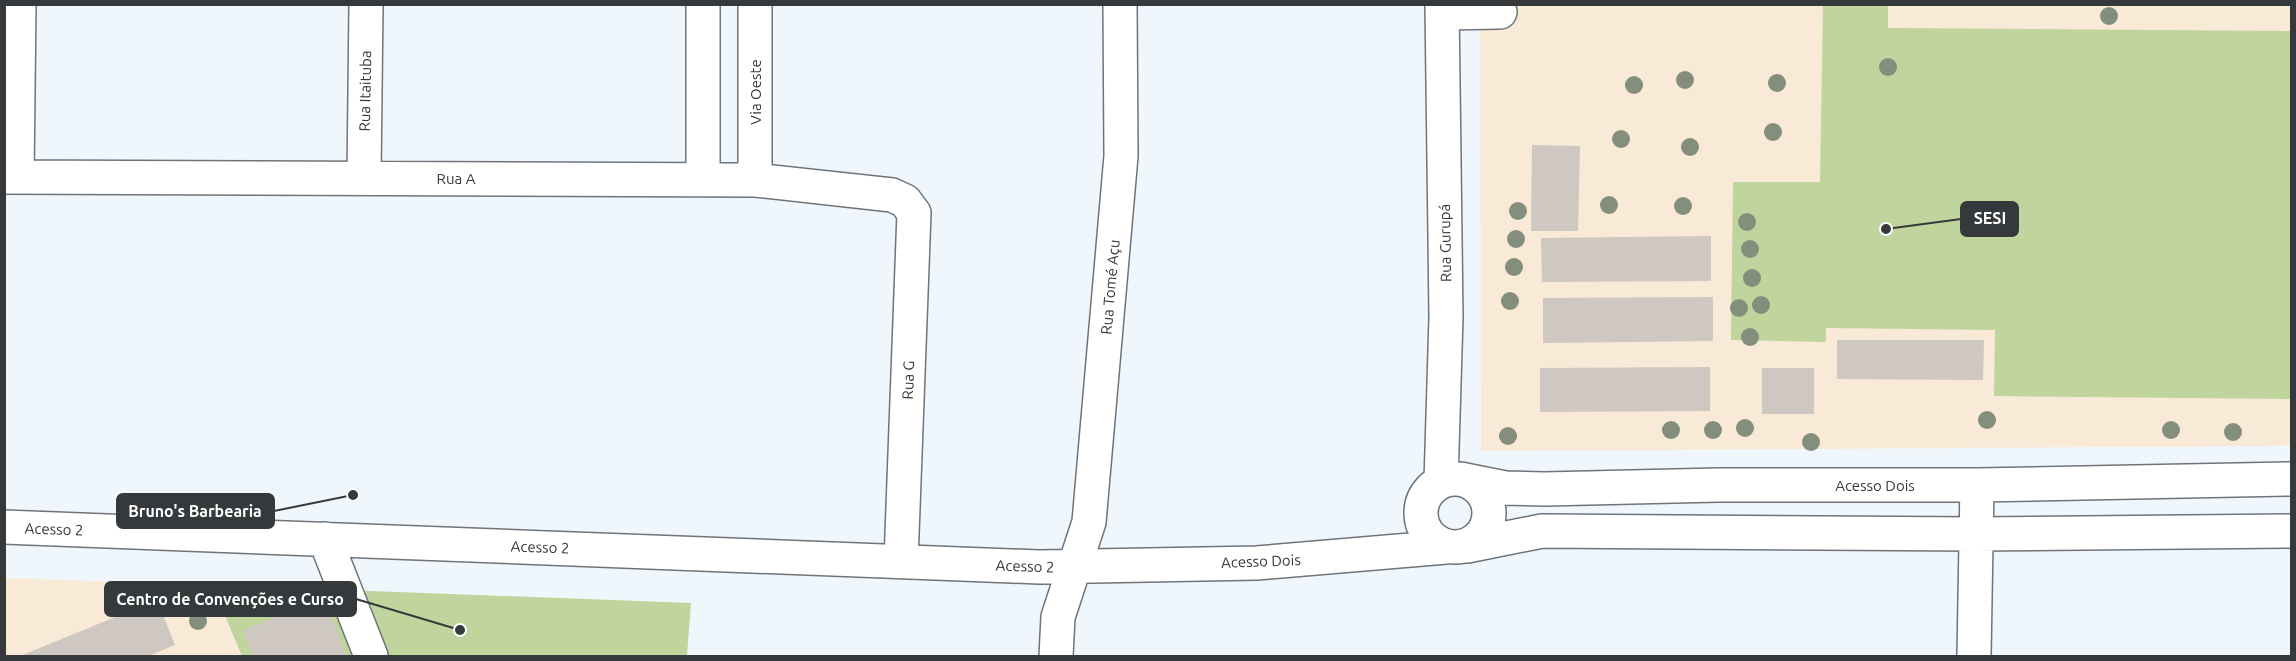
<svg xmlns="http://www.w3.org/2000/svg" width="2296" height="661" font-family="Ubuntu,sans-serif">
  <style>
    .education { fill: #f9e9d7 }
    .green { fill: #c0d59d }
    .building { fill: #cfc7c1 }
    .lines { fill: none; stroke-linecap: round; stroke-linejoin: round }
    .minor-casing { stroke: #6e747a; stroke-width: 36 }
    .minor { stroke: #fff; stroke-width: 33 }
    .tree { fill: #848e7d }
    .labels { text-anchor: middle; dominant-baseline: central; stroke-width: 5; stroke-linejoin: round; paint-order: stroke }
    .street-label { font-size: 15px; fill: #36393b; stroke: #fff }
    .leader { fill: none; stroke: #36393b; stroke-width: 2 }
    .callout-dot { fill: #36393b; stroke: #fff; stroke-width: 2 }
    .callout { fill: #36393b; stroke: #36393b; stroke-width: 2 }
    .callout-label { font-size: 16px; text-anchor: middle; font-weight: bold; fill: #fff }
  </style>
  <rect width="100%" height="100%" fill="#eff7fd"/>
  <!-- education -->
  <path class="education" d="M1480,5h811v441l-810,5z
    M5,578l207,7 30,71h-237z"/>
  <!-- green -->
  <path class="green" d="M1823,5h65v23l403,3v368l-297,-3 1,-66 -169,-2v14l-95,-2 2,-158h87z
    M212,585l479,18 -4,53h-445z"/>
  <!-- building -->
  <path class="building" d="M1532,145l48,1 -2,85h-47z
    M1711,236v45l-169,1 -1,-44z
    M1713,297v44l-170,2v-45z
    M1837,340h147l-1,40 -146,-1z
    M1710,367v44l-170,1v-44z
    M1762,368h52v46h-52z
    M324,598l22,58h-93l-10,-26z
    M157,600l18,45 -27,11h-128z"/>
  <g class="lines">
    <!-- minor casing -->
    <g class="minor-casing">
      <path id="minor" d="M755,4v176
        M1443,13l57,-1
        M4,177l751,3 137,15 13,6 9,12 -13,348
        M17,177l2,-173
        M364,177l2,-173
        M703,180v-176
        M1421 513a34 34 0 1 1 68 0a34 34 0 1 1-68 0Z
        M1460,479l45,9 40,1 173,-4h259l315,-6
        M1441,482l5,-165 -4,-313
        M4,527l1035,40 218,-4 189,-16
        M325,539l46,117
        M1467,546l75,-15 434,3 316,-3
        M1056,656l2,-39 31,-95 32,-366 -1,-152
        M1974,656l3,-171"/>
    </g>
    <!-- minor -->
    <use href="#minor" class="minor"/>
  </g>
  <!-- trees -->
  <g class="tree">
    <circle cx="2109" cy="16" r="9"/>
    <circle cx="1888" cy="67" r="9"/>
    <circle cx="1685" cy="80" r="9"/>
    <circle cx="1777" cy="83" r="9"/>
    <circle cx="1634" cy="85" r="9"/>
    <circle cx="1773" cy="132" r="9"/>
    <circle cx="1621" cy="139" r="9"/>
    <circle cx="1690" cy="147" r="9"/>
    <circle cx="1609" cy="205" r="9"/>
    <circle cx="1683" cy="206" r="9"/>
    <circle cx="1518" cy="211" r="9"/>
    <circle cx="1747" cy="222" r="9"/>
    <circle cx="1516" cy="239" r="9"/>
    <circle cx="1750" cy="249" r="9"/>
    <circle cx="1514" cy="267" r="9"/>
    <circle cx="1752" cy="278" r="9"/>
    <circle cx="1510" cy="301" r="9"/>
    <circle cx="1761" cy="305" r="9"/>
    <circle cx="1739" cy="308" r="9"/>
    <circle cx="1750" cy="337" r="9"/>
    <circle cx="1987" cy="420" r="9"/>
    <circle cx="1745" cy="428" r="9"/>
    <circle cx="1671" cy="430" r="9"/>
    <circle cx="1713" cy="430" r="9"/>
    <circle cx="2171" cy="430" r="9"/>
    <circle cx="2233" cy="432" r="9"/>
    <circle cx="1508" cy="436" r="9"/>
    <circle cx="1811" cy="442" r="9"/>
    <circle cx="198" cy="621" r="9"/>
  </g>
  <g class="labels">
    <!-- street labels -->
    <g class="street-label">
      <text transform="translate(365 91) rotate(-89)">Rua Itaituba</text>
      <text transform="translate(755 92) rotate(-90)">Via Oeste</text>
      <text x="456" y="178">Rua A</text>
      <text transform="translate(1445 243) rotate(-91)">Rua Gurupá</text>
      <text transform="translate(1110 287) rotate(-85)">Rua Tomé Açu</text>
      <text transform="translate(908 380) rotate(-88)">Rua G</text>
      <text x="1875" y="485">Acesso Dois</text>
      <text transform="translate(54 529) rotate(2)">Acesso 2</text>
      <text transform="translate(540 547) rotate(2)">Acesso 2</text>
      <text transform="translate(1261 561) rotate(-2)">Acesso Dois</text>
      <text transform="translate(1025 566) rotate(2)">Acesso 2</text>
    </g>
  </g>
  <!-- callouts -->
  <path class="leader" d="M1886 229L1961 219M353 495L274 511M460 630L356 599"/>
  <g class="callout-dot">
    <circle cx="1886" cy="229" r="6"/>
    <circle cx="353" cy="495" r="6"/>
    <circle cx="460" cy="630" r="6"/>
  </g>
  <g class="callout">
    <rect x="1961" y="202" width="57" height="34" rx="6"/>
    <rect x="117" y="494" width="157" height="34" rx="6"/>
    <rect x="105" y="582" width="251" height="34" rx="6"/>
  </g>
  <g class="callout-label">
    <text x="1990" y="224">SESI</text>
    <text x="195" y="517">Bruno's Barbearia</text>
    <text x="230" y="605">Centro de Convenções e Curso</text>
  </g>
  <!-- border -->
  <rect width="2296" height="661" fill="none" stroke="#36393b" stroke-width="12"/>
</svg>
